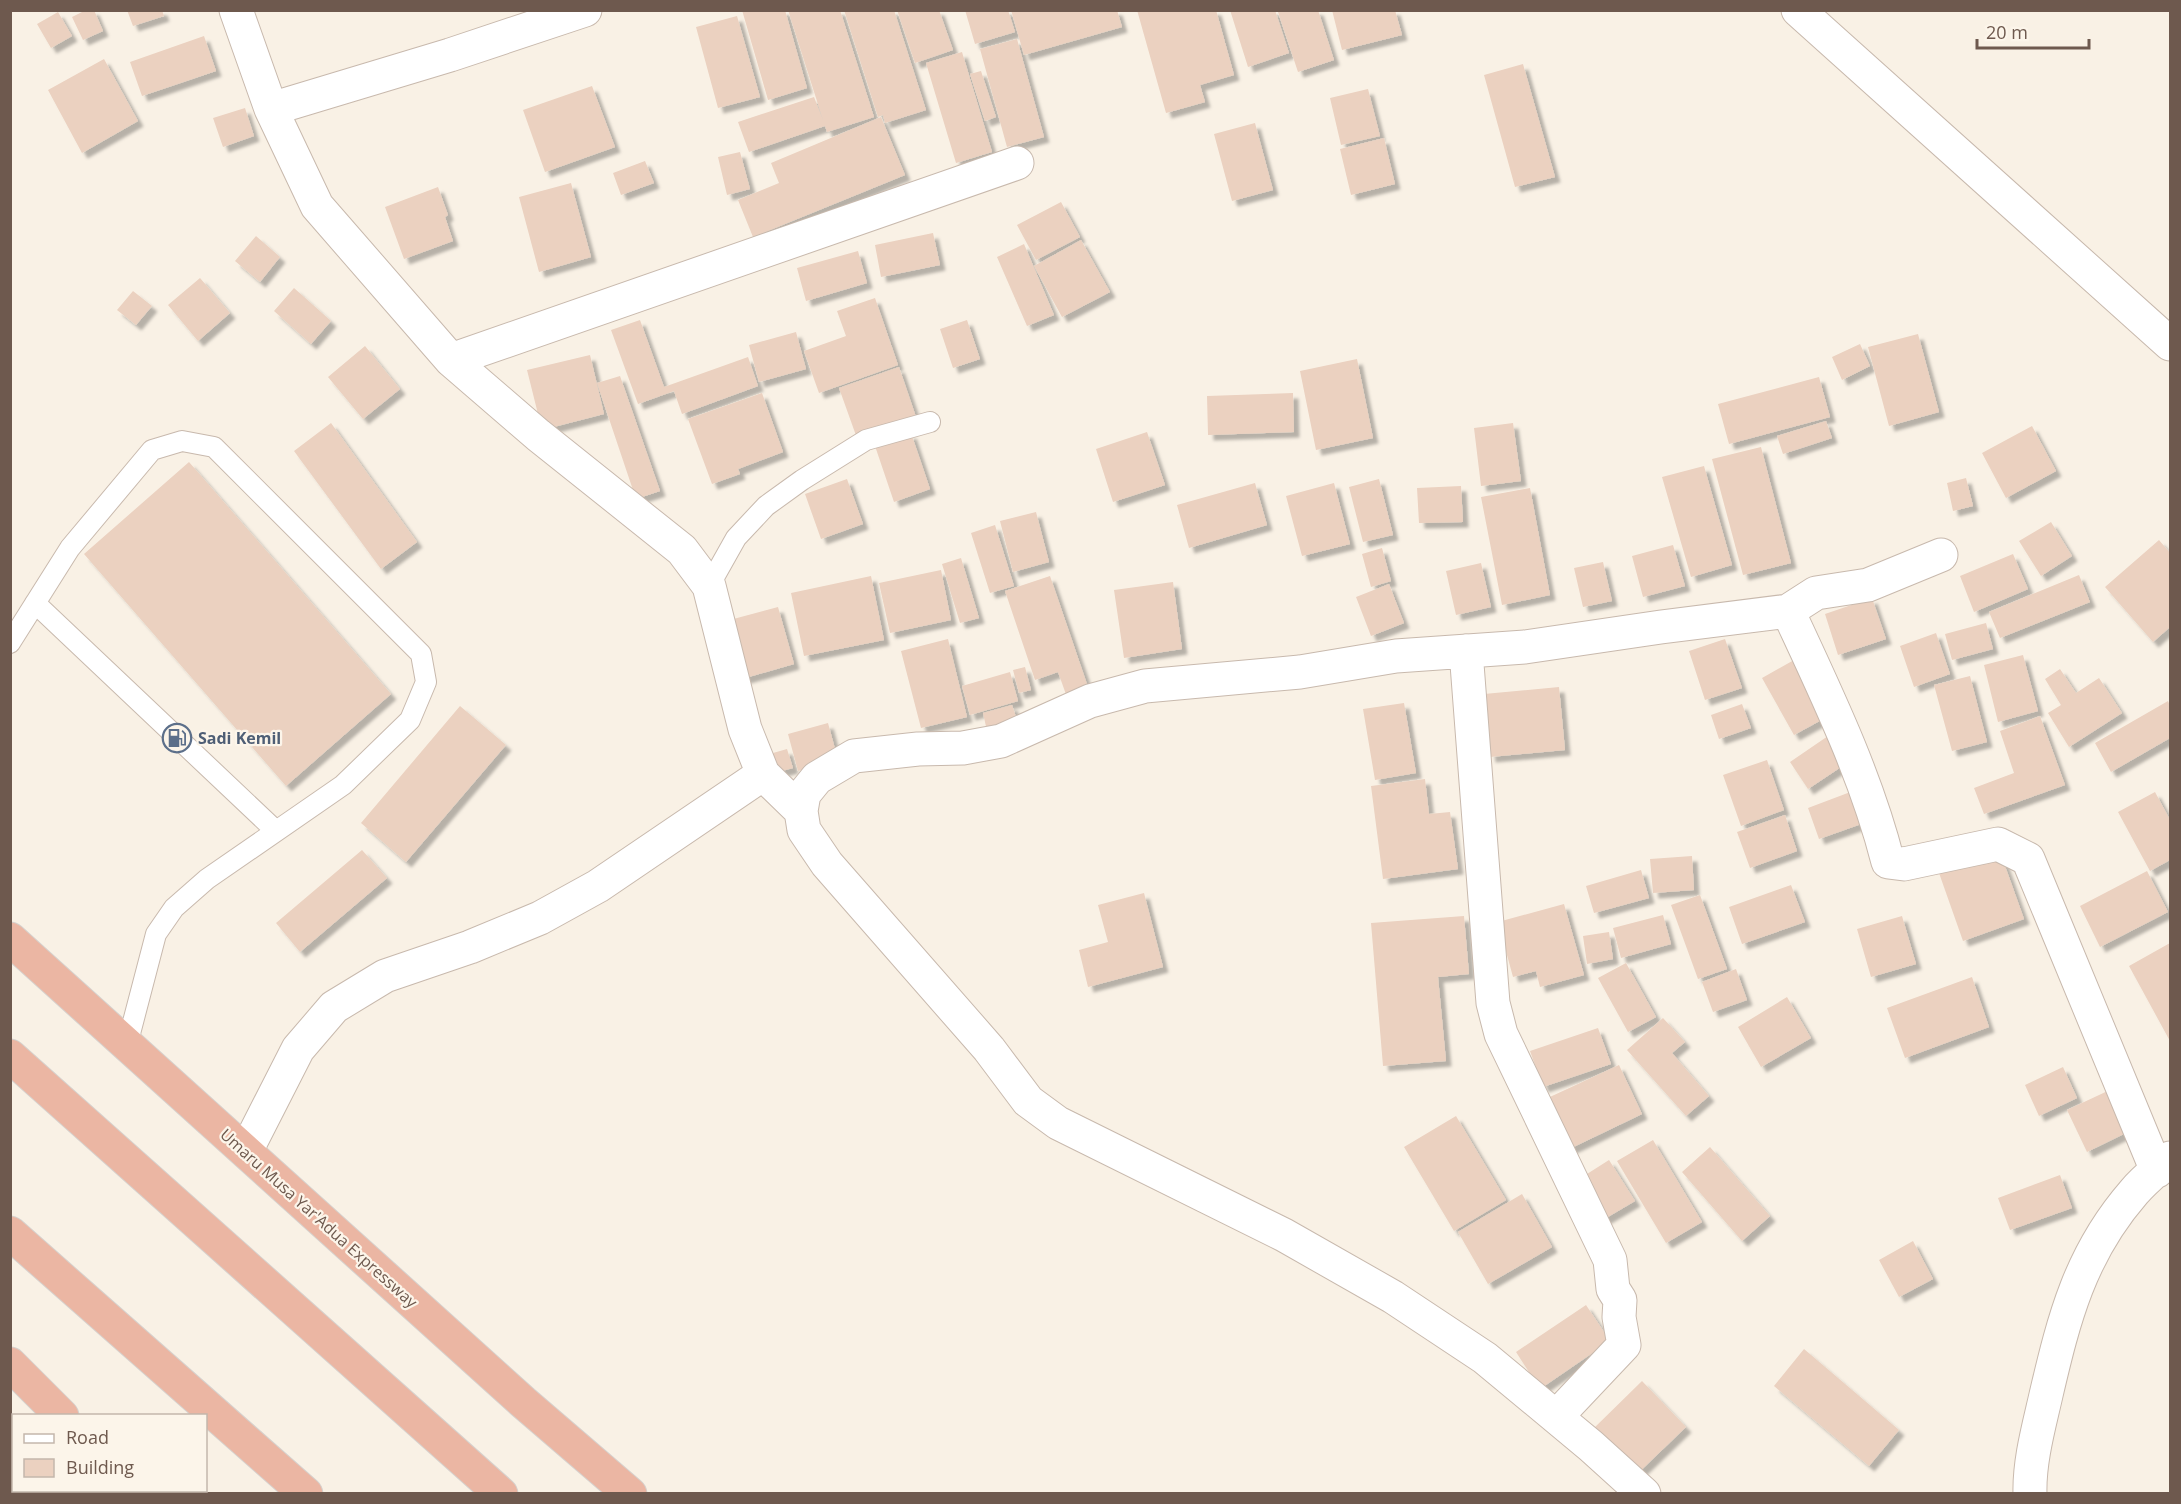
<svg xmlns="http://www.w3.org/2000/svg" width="2181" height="1504" font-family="'Open Sans',sans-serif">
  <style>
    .building { fill: #ebd1c0; filter: url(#shadow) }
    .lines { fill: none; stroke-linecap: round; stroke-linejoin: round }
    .lane-casing { stroke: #c8b9ad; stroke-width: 22 }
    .street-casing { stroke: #c8b9ad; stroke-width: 35 }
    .highway-casing { stroke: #d6d1cd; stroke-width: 35 }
    .lane { stroke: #fff; stroke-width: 20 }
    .street { stroke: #fff; stroke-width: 33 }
    .highway { stroke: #ebb6a3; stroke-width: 33 }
    .labels { text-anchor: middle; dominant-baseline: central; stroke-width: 4.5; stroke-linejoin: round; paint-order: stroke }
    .service-label { font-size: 16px; font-weight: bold; fill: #4e5e75; stroke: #fcf5ea; text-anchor: start }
    .street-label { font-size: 16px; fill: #6e594e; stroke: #fcf5ea }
  </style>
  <defs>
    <filter id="shadow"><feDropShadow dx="5.5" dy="5.5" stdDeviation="1.5" flood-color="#0004"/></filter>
  </defs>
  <rect width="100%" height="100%" fill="#f9f1e5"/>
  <!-- building -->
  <path class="building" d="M86,10h8l9,21 -20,9 -11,-23z
    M127,10h35l2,6 -31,10z
    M742,10h43l22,78 -39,12z
    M788,10h52l34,107 -47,15 -2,-6 -76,26 -11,-30 76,-25 9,23z
    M844,10h50l32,100 -41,13 -2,-8 -5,2z
    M897,10h42l14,40 -38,13z
    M965,10h43l7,22 -40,12z
    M1011,10h106l5,17 -98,28z
    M1137,10h79l18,65 -34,10 5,17 -39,11z
    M1230,10h45l14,43 -41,14z
    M1282,10h36l16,50 -36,12 -20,-60z
    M1332,10h63l7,25 -60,15z
    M58,12l14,24 -21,12 -14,-24z
    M737,16l23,81 -42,11 -22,-81z
    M204,36l12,35 -74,25 -12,-34z
    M1017,39l27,98 -37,10 -27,-98z
    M962,52l30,100 -36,11 -30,-100z
    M104,59l34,62 -56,32 -34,-63z
    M1523,64l32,113 -40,10 -31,-112z
    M981,71l15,46 -11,4 -15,-47z
    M592,86l23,61 -70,25 -22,-62z
    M1368,89l12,47 -39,9 -11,-47z
    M245,108l9,28 -31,11 -10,-29z
    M881,117l24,58 -152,62 -15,-37 41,-17 -8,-20z
    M1255,123l18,67 -41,11 -18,-67z
    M1384,138l11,46 -44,11 -11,-46z
    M740,152l10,37 -23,6 -9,-38z
    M645,161l9,22 -33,12 -8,-22z
    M571,183l20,74 -52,15 -20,-75z
    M438,187l10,28 -3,2 8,24 -49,18 -19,-52z
    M1061,202l19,35 -44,23 -19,-35z
    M933,233l7,32 -59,12 -6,-32z
    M256,236l24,21 -20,25 -25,-21z
    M1081,240l29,52 -48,25 -28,-51z
    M1024,244l30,71 -27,11 -30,-69z
    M858,251l9,32 -61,18 -9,-33z
    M200,278l30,35 -32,28 -30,-36z
    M294,288l37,33 -20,23 -37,-33z
    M133,291l19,15 -16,19 -19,-15z
    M875,298l23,67 -79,28 -15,-42 42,-15 -9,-25z
    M640,320l24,67 84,-30 10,29 -76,28 -8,-23 -36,13 -27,-74z
    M967,320l13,39 -27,9 -13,-39z
    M796,332l10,37 -47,13 -10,-37z
    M1918,334l21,78 -50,14 -21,-79z
    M1860,344l10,22 -28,14 -10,-23z
    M365,346l35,43 -37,30 -35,-42z
    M590,355l14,59 -62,16 -15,-60z
    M1357,359l16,79 -57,12 -16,-79z
    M899,367l18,53 -59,21 -19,-53z
    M620,376l40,115 -24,8 -39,-116z
    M1819,377l11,40 -101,27 -11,-40z
    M762,393l21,59 -45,17 2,5 -28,10 -24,-65z
    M1293,393l1,39 -86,3 -1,-39z
    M1826,421l6,17 -49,16 -6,-18z
    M331,423l86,119 -36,27 -87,-118z
    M1513,423l8,58 -40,5 -7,-58z
    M2032,426l24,45 -50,27 -24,-45z
    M1147,432l18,53 -52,17 -17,-53z
    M911,433l19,56 -36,13 -19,-56z
    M1761,447l30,116 -48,12 -31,-116z
    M189,462l202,232 -105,92 -202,-232z
    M1704,466l28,99 -41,12 -29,-100z
    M1966,478l7,28 -20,5 -6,-28z
    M847,479l16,45 -42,15 -16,-45z
    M1379,479l14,56 -30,7 -14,-55z
    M1255,483l12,42 -78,23 -12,-43z
    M1334,483l16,61 -48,12 -16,-60z
    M1461,486l2,36 -44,1 -2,-35z
    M1530,488l20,107 -48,10 -21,-108z
    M1036,512l13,50 -36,10 -13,-51z
    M2051,522l21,34 -31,20 -22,-35z
    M995,525l19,61 -24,7 -19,-60z
    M2159,540l11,13v74l-17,15 -48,-55z
    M1673,545l12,41 -42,11 -11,-41z
    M1382,548l9,33 -20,6 -9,-33z
    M2013,554l15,35 -54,23 -14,-36z
    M961,558l18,60 -19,5 -18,-59z
    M1603,562l9,39 -29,6 -9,-39z
    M1481,563l10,44 -35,8 -10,-44z
    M941,570l10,50 -61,13 -11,-50z
    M2079,575l11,27 -90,36 -11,-26z
    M871,576l13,64 -80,16 -13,-63z
    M1050,576l40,117 -22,7 -10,-28 -23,8 -30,-89z
    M1173,582l9,67 -58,9 -10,-68z
    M1389,584l15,39 -33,13 -15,-39z
    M1872,598l14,41 -48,16 -13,-41z
    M778,607l16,57 -52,15 -16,-58z
    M1986,623l7,26 -41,11 -7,-26z
    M1936,633l14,41 -36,13 -14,-41z
    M948,639l19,78 -46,11 -20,-77z
    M1725,639l17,49 -37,12 -16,-49z
    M2023,655l15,56 -40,11 -14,-57z
    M1794,660l31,58 -31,17 -32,-57z
    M1025,667l6,23 -12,3 -6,-23z
    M2060,669l16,24 23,-15 23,35 -53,34 -21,-34 13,-8 -16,-26z
    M1010,672l8,29 -48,14 -8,-29z
    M1970,676l17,66 -35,9 -18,-66z
    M1559,687l6,63 -75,7 -6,-63z
    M2168,701l2,5v32l-59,34 -16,-29z
    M1404,703l12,70 -41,7 -12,-71z
    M1742,704l9,24 -32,11 -8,-24z
    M1012,705l6,18 -31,8 -4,-18z
    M460,706l46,39 -100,117 -45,-39z
    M2040,716l25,69 -81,29 -10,-26 40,-15 -14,-42z
    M828,723l10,37 -40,11 -10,-37z
    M1828,736l19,27 -39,26 -18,-27z
    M787,749l6,19 -15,4 -5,-19z
    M1767,760l17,50 -43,16 -18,-51z
    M1425,779l4,35 21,-2 8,57 -75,10 -12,-93z
    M1853,791l11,32 -45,16 -11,-31z
    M2155,792l15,28v40l-20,11 -32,-59z
    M1785,815l12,36 -47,17 -13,-36z
    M362,850l25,28 -87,74 -24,-29z
    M2000,852l24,67 -61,22 -24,-68z
    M1692,856l2,34 -41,3 -3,-34z
    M1641,870l8,28 -55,15 -8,-27z
    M2147,871l21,41 -68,35 -20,-41z
    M1791,885l14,37 -63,22 -13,-37z
    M1144,893l19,74 -75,20 -9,-37 29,-8 -10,-37z
    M1700,895l27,74 -29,10 -27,-74z
    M1564,904l20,71 -44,12 -4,-16 -23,6 -15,-55z
    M1663,915l8,29 -50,14 -8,-30z
    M1464,916l5,58 -31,3 8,84 -63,5 -12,-143z
    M1902,916l14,48 -45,13 -14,-48z
    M1609,932l4,27 -26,5 -4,-28z
    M2170,943v98l-41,-75z
    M1626,963l30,54 -28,15 -30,-54z
    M1736,969l11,31 -34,12 -11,-30z
    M1972,977l17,50 -84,31 -18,-50z
    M1787,997l24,41 -50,29 -23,-40z
    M1663,1018l22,24 -13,11 37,43 -23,20 -59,-66z
    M1598,1028l13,36 -68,23 -13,-36z
    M1619,1065l23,49 -79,38 -24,-50z
    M2063,1067l14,31 -38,18 -14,-31z
    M2114,1088l20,41 -47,23 -20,-42z
    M1456,1116l50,84 -52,31 -50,-84z
    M1653,1140l49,82 -36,21 -49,-82z
    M1710,1147l60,69 -28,25 -60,-69z
    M1609,1160l26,41 -34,20 -25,-40z
    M2060,1175l12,33 -62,22 -12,-32z
    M1522,1194l30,53 -64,37 -30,-52z
    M1913,1241l20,38 -34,18 -20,-37z
    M1586,1305l24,36 -70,48 -24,-37z
    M1804,1349l95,81 -30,36 -95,-80z
    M1642,1381l44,46 -52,50 -43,-46z"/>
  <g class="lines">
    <!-- lane casing -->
    <g class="lane-casing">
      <path id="lane" d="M709,586l27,-48 30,-32 36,-26 64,-40 64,-18
        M35,603l241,228
        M10,643l60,-95 82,-98 30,-9 32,6 207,207 5,28 -16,38 -67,65 -136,94 -33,29 -18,26 -29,111"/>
    </g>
    <!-- street casing -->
    <g class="street-casing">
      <path id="street" d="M236,10l35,99 46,97 134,154 87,75 144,115 27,36 36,143 18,45 38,37
        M1798,10l372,334
        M271,109l179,-54 135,-45
        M451,360l566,-197
        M1788,611c38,82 78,164 100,251l16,2 94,-20 30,15 129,312
        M1466,651l27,352 8,31 109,226 3,29 7,11 -1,17 5,28 -68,72
        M246,1151l52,-102 36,-42 51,-31 85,-29 70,-29 58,-32 165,-112
        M1644,1494l-53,-48 -106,-88 -92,-61 -109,-62 -226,-112 -30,-22 -39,-52 -162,-185 -23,-34 -3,-19 3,-17 13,-16 37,-22 64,-7 45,-1 38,-7 89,-40 55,-15 155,-14 96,-16 129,-9 136,-20 127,-16 28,-18 52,-8 73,-30
        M2030,1494c-1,-33 9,-68 16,-99 18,-77 34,-141 88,-203 10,-12 24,-23 36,-34"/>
    </g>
    <!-- highway casing -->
    <g class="highway-casing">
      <path id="highway" d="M10,939l513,463 107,92
        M10,1056l491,438
        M10,1233l296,261
        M10,1364l52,52
        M137,1490l3,4"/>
    </g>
    <!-- lane -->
    <use href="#lane" class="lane"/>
    <!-- street -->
    <use href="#street" class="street"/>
    <!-- highway -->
    <use href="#highway" class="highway"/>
  </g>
  <!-- icons -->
  <defs>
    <g id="fuel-ring" transform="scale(1.5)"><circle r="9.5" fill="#fcf5ea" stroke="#5c6f8a" stroke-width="1.5"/><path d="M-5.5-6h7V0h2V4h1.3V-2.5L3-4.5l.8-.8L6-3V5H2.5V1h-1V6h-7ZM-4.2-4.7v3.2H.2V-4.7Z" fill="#5c6f8a"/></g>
  </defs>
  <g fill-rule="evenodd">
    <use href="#fuel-ring" x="177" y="738"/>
  </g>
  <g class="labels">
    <!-- service labels -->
    <g class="service-label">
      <text x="198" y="738">Sadi Kemil</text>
    </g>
    <!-- street labels -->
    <g class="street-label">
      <text transform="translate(319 1218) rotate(42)">Umaru Musa Yar'Adua Expressway</text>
    </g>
  </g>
  <!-- border -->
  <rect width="2181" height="1504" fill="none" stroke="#6e594e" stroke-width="24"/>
  <!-- legend -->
  <rect x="12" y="1414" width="195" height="78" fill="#fcf5ea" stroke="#c3b7ac" stroke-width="1.5"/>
  <rect x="24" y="1434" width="30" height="9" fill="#ffffff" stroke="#c3b7ac" stroke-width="1.5"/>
  <text x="66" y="1444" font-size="18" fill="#6e594e">Road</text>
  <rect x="24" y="1459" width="30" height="18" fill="#ebd1c0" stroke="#c3b7ac" stroke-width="1.5"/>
  <text x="66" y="1474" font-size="18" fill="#6e594e">Building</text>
  <!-- scale -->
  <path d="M1977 39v9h112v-9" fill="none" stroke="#6e594e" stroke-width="3"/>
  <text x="1986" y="39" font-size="18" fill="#6e594e" stroke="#fcf5ea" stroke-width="4.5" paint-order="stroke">20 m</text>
</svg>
